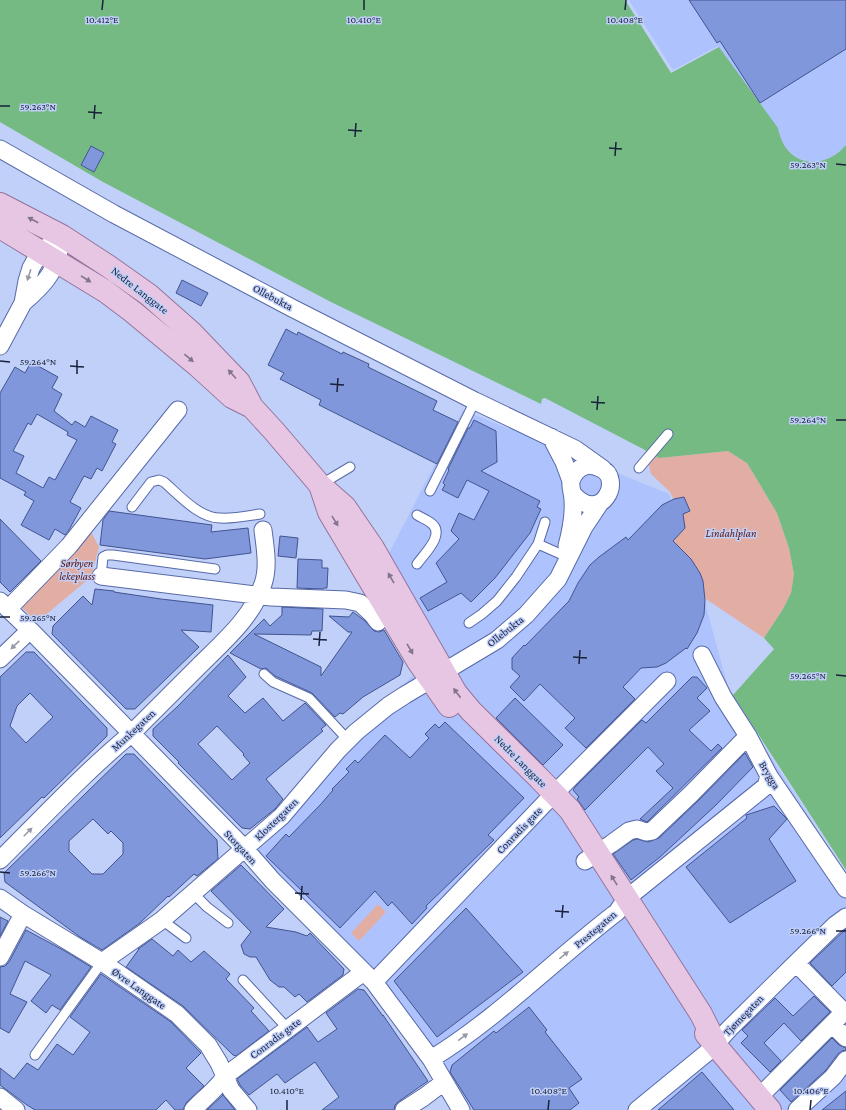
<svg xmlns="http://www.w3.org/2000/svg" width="846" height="1110" font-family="'Crimson Pro',serif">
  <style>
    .built { fill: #aec2fe }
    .green { fill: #e2ada3 }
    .water { fill: #75b983 }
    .building { fill: #8197db; stroke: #425490; fill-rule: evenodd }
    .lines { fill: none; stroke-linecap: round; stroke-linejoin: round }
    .lane-casing { stroke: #576aa8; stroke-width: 11 }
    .street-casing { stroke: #576aa8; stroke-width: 19 }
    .primary-casing { stroke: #94749c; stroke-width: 24 }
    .lane { stroke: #fff; stroke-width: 9 }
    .street { stroke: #fff; stroke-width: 17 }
    .primary { stroke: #e7c6e3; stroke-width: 22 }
    .oneway { fill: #80748f }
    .oneway2 { fill: #989ba7 }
    .ticks { fill: none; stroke: #19213b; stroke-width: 1.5 }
    .labels { text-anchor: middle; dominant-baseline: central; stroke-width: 3; stroke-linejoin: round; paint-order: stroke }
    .street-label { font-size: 11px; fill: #19213b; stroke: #c1d0f9 }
    .park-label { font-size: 11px; font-style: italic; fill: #5e140c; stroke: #c1d0f9 }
    .ticks-label { font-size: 10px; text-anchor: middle; fill: #19213b; stroke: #c1d0f9; stroke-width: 3; stroke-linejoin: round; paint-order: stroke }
  </style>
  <rect width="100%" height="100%" fill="#c1d0f9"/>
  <!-- built -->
  <path class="built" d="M629,0h217v145l-6,8 -9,6 -9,3h-14l-12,-5 -8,-7 -7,-10 -3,-12 -60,-82 -45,24z
    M463,410l206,84 30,87 31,113 116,180v236h-383l-31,-51 -188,-210 191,-196 -49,-94z"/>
  <!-- green -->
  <path class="green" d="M645,450l14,8 69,-7 19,12 30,50 12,35 5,26 -3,19 -8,16 -19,29 -58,-39 -9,-27 -28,-35 10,-27 -9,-18 -19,-18z
    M89,528l10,19 -8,30 -54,45 -19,-18z
    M378,904l8,8 -27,29 -7,-7v-2z"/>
  <!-- water -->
  <path class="water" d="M0,0h625l46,73 48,-26 59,81c1,4 2,9 4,13 13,28 46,26 64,4v725l-113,-175 41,-46 -10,-11 19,-29 8,-16 3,-19 -5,-26 -12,-35 -30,-50 -19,-12 -69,7 -14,-8 -100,-52 -3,1 -1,5 -210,-102 -228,-120 -103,-60z"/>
  <!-- building -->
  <path class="building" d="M689,0h157v49l-86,54 -40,-62 -3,2z
    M91,146l13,7 -10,19 -13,-7z
    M182,280l26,13 -7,13 -25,-13z
    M286,329l11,6 1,-3 44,22 1,-2 26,12 -1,3 69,34 -4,9 25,12 -21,42 -118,-59 2,-5 -41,-21 4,-6 -16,-8z
    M31,362l27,15 -6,11 10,6 -8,17 18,14 3,-4 10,6 6,-11 27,14 -6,12 4,2 -14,27 -5,-3 -6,11 -7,-3 -14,26 11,6 -12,22 -4,5 -10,-6 -6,11 -28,-15 13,-24 -10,-6 2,-3 -26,-14v-85l15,-26 10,6zM37,414l31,18 -1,3 10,5 -22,40 -6,-3 -6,11 -27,-15 8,-17 -11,-5 15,-28 3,2z
    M474,420l22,11 1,31 -16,9 59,30 -3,6 4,2 -11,24 -35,45 -24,24 -10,-9 -33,18 -8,-13 27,-16 -11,-19 23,-24 -8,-8 8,-18 15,7 15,-29 -22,-11 -9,18 -16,-8 3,-5 -2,-2 6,-13 -1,-1 20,-41h2z
    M684,497l6,14 -7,3 2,14 -12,13 18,18 9,14 3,8 2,19 -1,15 -7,18 -10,16 -1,-1 -20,15 -9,4 -16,1 -18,19 12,12 -49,49 -21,-20 10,-10 -35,-34 -16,17 -14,-14 10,-11 -8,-7v-11l12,-13 1,1 44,-45 9,-18 12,-18 9,-8 27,-20 2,3 34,-35 12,-6z
    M109,511l103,14 -1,7 37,-4 3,25 -46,6 -105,-14 3,-25z
    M0,519l41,42 -31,31 -10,-10z
    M280,536l18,2 -2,20 -18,-2z
    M298,559l24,1v8h6l-1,20h-3l-1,1 -26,-1z
    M95,589l19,2v1l47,7 52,6 -2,27 -30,-2 18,17 -64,62h-9l-74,-75 1,-8 30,-30 9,9z
    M282,607l41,2 -1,22h-10l-1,4 -57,-1 67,33v9l31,-44h-4l-19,-16 20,1 4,-5 12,9 9,10 5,1 5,-2 19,32 -3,13 -37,22 -20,17 -3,-1 -5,4 -23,-24 -37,-17 -9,-8 -5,1 -31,-16 34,-34 6,7 12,-11z
    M26,652h8l73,76v8l-63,62 -2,-1 -42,41v-161zM30,693l23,24 -27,26 -16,-17 7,-20z
    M228,655l18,22 -18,19 17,17 18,-15 20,23 22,-18 21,22 -5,4 2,2 -57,48 17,20 -8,10 -25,20 -8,-1 -64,-65 1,-1 -26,-26v-7l25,-23zM217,726l27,28 -1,1 7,8 -18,17 -34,-36z
    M692,677h5l10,11 -10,10 13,13 -21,19 22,21 7,-7 4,4 -75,74 -7,-3 33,-31 -17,-17 8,-7 -16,-17 -63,63 -8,-11 2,-2 -6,-7 3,-4 66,-66 4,3z
    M515,698l48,47 -20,20 -47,-47z
    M445,722l79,76 -36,37 6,5 -68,66 1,2 -15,16 -20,-22 -4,4 -13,-15 -35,37 -74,-72 20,-22 3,3 32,-33 12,-14 -1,-1 17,-17 -3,-3 9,-9 3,3 27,-28 25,23 19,-20 -4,-4 10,-10 4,4z
    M745,753l8,14 -37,38 -56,52 -29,23 -18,-26 20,-14 4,-1 11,3 11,-4 39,-37z
    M126,754h8l83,86 1,19 -21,17 -3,-2 -25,23 -1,-1 -28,27 -38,27 -22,-13 -75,-55 -1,-9zM93,819l15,15 3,-3 12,12v11l-20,20h-11l-23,-23v-10z
    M774,806l13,13 -18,20 27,42 -66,42 -44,-56 61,-49 -1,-3z
    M241,865l43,44 -18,18 30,5 11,4 3,-3 34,36 -1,6 -36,27 -8,-8 -4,3 -11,-10h-5l-9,-7 -14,-23h-6l-6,-3 -3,-9 10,-13 -40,-41z
    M466,908l57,64 -86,65 -43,-56z
    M0,917l8,4 -8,15z
    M846,929v43l-14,14 -22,-23z
    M26,930l39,21 26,16 -31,43 -8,-5 -6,8 -15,-12 20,-26 -26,-14 -15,33 17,8 -18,31 -9,-5v-61l5,-1 4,-4z
    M152,939l21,17 5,-6 13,12 13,-11 26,23 -4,5 28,29 -3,3 2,2 16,18 -33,25 -3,-1 -50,-49 -57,-39 13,-18h-1z
    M101,974l70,48 30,31 -15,15 18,18 -18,17 -3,7h-8l-9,-10 -10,10h-121l-8,-5 -27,-20v-17l14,11 13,-16 11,7 19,-26 16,11 17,-23 -20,-15z
    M358,989l6,1 19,26v-1l45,66 -30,21 -3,3 -1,5h-72l17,-13 -24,-35 -30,21 -8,-9 -28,21 -9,-10 -3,-6 70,-52 11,15 19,-13 -11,-16z
    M814,996l16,16 -29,29 -17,-18 -20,20 17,18 -11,11 -29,-29 7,-7 -6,-6 33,-32 18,18z
    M529,1007l18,23 -2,2 37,47 -13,9 10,15 -9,7h-96l-24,-38 2,-7 42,-34 2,2z
    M832,1038l7,7 7,3v2l-4,1 -4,3 -12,16 -35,32 -11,-12z
    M702,1072l32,38h-76l21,-18z
    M846,1091v19h-24z
    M223,1095l12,15h-28z"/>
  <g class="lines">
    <!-- lane casing -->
    <g class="lane-casing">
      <path id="lane" d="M639,468l29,-34
        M320,485l30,-18
        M430,491l45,-90
        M132,507l19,-25 8,-2 5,2c15,13 35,36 56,36 13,1 27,-2 40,-4
        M538,544l27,12
        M417,564c7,-10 29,-30 14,-41 -4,-3 -9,-5 -14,-8
        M101,576l2,-19 4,-2h6l102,14
        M469,623l13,-9 15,-13 19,-24 22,-33 7,-22
        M264,674l9,8 36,16 39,42
        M193,893l14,14 21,16
        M162,920l24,18
        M243,980l45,49
        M35,1055l67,-93"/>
    </g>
    <!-- street casing -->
    <g class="street-casing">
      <path id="street" d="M0,149l114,65 178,94 183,93 100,48 28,20
        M23,303c18,-16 32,-29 36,-53
        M0,346l23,-43 4,-22 4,-13 9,-16 22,-16
        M551,437l13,25 7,19
        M567,546c4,-15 7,-31 6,-46 0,-6 -3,-13 -2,-19 2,-6 7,-13 14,-15 5,-2 10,0 15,2 25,10 1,58 -27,26
        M101,576l170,21 75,3 14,3 12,11 6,8
        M0,601l30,29 215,219 28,32 101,101 57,77 30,51
        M8,609l61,-63 109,-136
        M702,655l21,42 25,39 21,40 77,113
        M0,659l30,-29
        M0,860c43,-43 85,-88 132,-127 22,-22 44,-44 66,-66 24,-24 55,-50 65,-83 6,-17 2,-37 0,-54
        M585,861l26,-17 18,-13 8,-2 9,3 6,-1 39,-37 57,-58
        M0,898l23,16 79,48 75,52 31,31 11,18 12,27 17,20
        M0,957l23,-43
        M102,962l60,-42 120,-104 56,-66 18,-18 32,-26 17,-11 92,-55 29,-25 32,-36 26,-52 16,-24
        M796,963l48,49
        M374,982l170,-178 123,-123
        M832,1024l14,14
        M431,1059c67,-41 123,-99 186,-147l9,-13 140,-113 3,-10
        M0,1097l16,13
        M759,1097l87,-87
        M193,1110c9,-10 26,-23 32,-34l132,-99 6,-6
        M404,1110l20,-13 20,-15
        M637,1110l72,-59 21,-23 66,-65 39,-38 11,-8
        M797,1110l36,-33 13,-17"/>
    </g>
    <!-- primary casing -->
    <g class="primary-casing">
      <path id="primary" d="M0,204l62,32 46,30 41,29 43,38 47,49 13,25 22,24 46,54 25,22 28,41 83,145 15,18 68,67 31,32 131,204 15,30
        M0,227l105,64 28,21 65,54 34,31 20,10
        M321,488l8,24 90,151 30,43
        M706,1034l64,76"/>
    </g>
    <!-- lane -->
    <use href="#lane" class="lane"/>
    <!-- street -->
    <use href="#street" class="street"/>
    <!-- primary -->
    <use href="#primary" class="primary"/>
  </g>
  <!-- one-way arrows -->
  <defs><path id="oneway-solid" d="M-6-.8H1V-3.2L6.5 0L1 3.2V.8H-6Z"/></defs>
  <g class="oneway">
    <use href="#oneway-solid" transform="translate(33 220) rotate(-152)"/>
    <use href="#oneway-solid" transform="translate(86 279) rotate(32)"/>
    <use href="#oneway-solid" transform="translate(189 358) rotate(40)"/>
    <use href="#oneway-solid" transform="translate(232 374) rotate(-132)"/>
    <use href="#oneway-solid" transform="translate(335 521) rotate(59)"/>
    <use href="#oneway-solid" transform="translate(391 578) rotate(-120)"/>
    <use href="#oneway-solid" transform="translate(410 649) rotate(60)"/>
    <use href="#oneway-solid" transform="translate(457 693) rotate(-127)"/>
    <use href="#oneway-solid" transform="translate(614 880) rotate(-122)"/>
  </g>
  <g class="oneway2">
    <use href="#oneway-solid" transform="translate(29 275) rotate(108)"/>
    <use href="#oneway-solid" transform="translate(15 645) rotate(136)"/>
    <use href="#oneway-solid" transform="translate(28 832) rotate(-45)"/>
    <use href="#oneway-solid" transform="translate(564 955) rotate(-39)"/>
    <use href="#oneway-solid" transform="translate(463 1037) rotate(-36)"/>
  </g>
  <!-- ticks -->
  <path class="ticks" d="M102,10l1,-10M364,10v-10M625,10l1,-10M0,106h10M88,112l14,1M94,119l1,-14M348,130l14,1M355,137l1,-14M609,148l13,1M615,156l1,-14M836,164l10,1M0,361l10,1M70,366l14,1M77,374v-14M330,384l14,1M337,392l1,-14M591,402l14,1M597,410l1,-14M836,420h10M0,617h10M313,639l14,1M319,646l1,-14M573,657l14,1M579,664l1,-14M836,675l10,1M0,872l10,1M295,893l14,1M301,900l1,-14M555,911l14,1M562,918l1,-13M836,931h10M287,1110v-10M548,1110l1,-10M810,1110l1,-10"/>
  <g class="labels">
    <!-- street labels -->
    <g class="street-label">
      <text transform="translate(140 290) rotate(38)">Nedre Langgate</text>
      <text transform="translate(273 297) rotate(28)">Ollebukta</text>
      <text transform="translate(505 631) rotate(-38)">Ollebukta</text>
      <text transform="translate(133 730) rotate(-43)">Munkegaten</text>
      <text transform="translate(521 761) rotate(45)">Nedre Langgate</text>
      <text transform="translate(770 775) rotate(59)">Brygga</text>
      <text transform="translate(276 819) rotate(-44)">Klostergaten</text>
      <text transform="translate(519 830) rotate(-46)">Conradis gate</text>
      <text transform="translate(241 847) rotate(47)">Storgaten</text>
      <text transform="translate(595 929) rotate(-40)">Prestegaten</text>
      <text transform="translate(139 988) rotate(35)">Øvre Langgate</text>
      <text transform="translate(743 1015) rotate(-46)">Tjømegaten</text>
      <text transform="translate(275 1038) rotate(-37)">Conradis gate</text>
    </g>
    <!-- park labels -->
    <g class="park-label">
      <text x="731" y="533">Lindahlplan</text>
      <text x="77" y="563">Sørbyen<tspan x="77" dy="13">lekeplass</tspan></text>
    </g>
  </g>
  <g class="ticks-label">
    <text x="102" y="23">10.412°E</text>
    <text x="364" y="23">10.410°E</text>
    <text x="625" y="23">10.408°E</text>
    <text x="38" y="110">59.263°N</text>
    <text x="808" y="168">59.263°N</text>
    <text x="38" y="365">59.264°N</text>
    <text x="808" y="423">59.264°N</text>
    <text x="38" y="621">59.265°N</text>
    <text x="808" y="679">59.265°N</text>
    <text x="38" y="876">59.266°N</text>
    <text x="808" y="934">59.266°N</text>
    <text x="287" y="1094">10.410°E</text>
    <text x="549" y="1094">10.408°E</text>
    <text x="811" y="1094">10.406°E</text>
  </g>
</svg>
